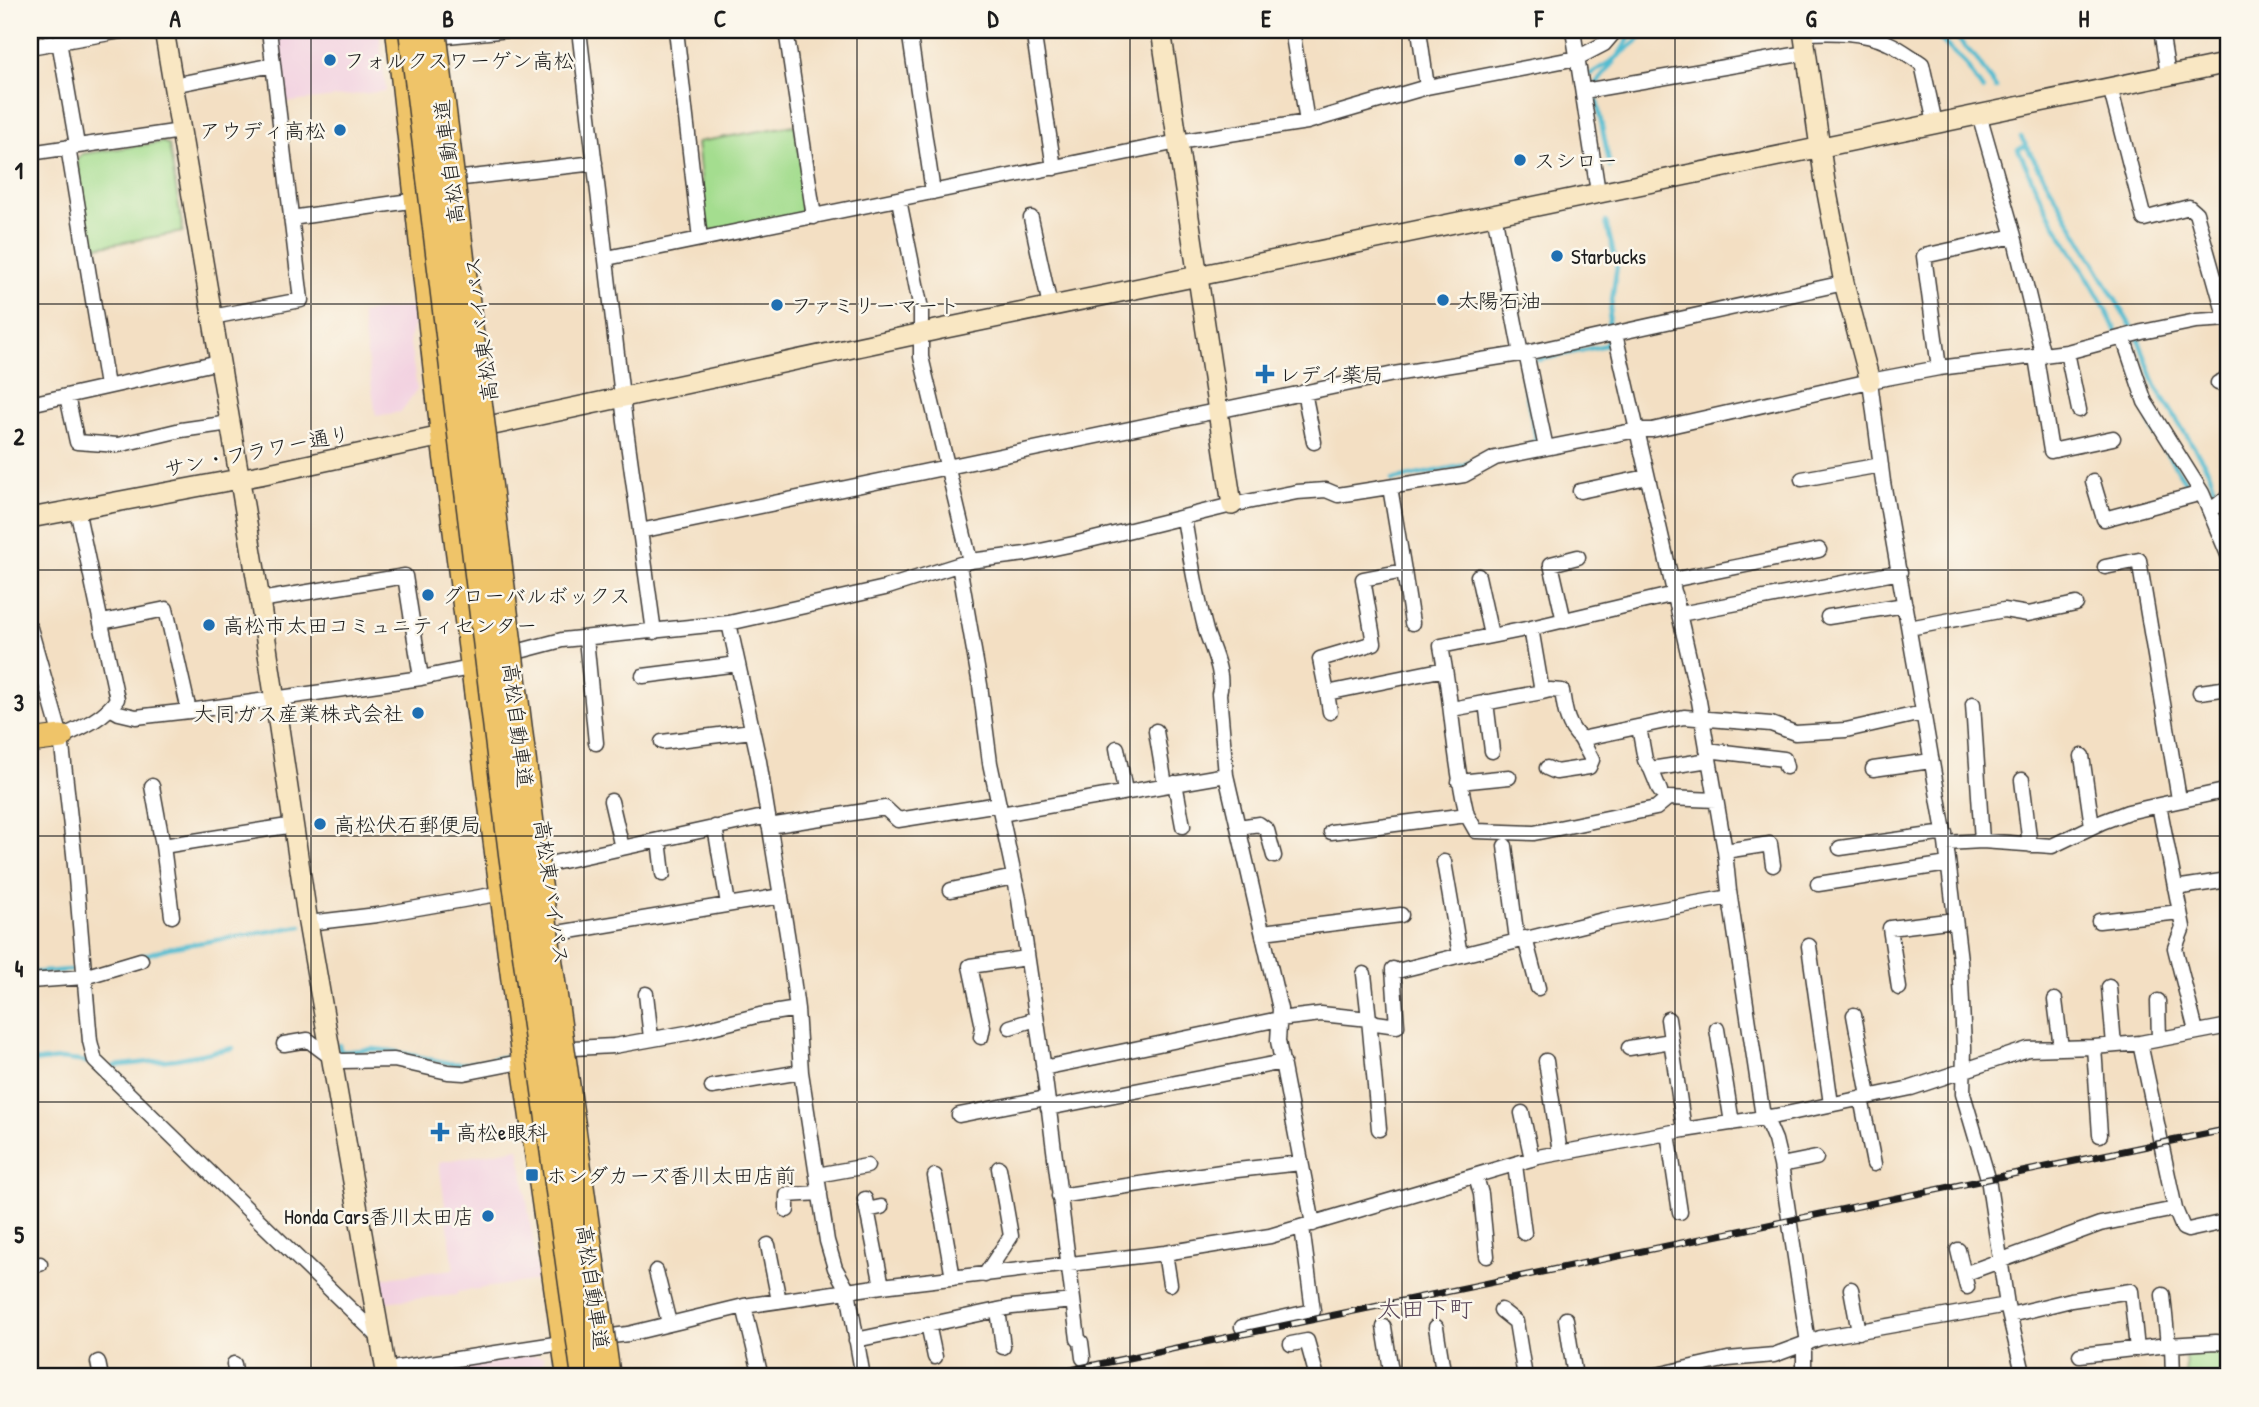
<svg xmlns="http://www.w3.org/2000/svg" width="2259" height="1407" font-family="'Patrick Hand','Klee One',sans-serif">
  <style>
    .built { fill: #f2cfe0 }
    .green { fill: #a4dd8f; stroke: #607c56; stroke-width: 2 }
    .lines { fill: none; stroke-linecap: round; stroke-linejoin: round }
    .stream { stroke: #53bcd0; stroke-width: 4.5 }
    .street-tunnel { stroke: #c8b8a2; stroke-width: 14; stroke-dasharray: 14 7; stroke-linecap: butt }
    .street-casing { stroke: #3c3935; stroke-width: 17 }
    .secondary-casing { stroke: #3c3935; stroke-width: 22 }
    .primary-casing { stroke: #3c3935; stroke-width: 25 }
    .highway-casing { stroke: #3c3935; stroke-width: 29 }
    .street { stroke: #fff; stroke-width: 14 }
    .secondary { stroke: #f9e7c3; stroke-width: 19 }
    .primary { stroke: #efc469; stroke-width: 23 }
    .highway { stroke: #efc469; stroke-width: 26 }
    .rail-casing { stroke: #1c1c1c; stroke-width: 7 }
    .rail { stroke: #fbf7ec; stroke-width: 4.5; stroke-dasharray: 13; stroke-linecap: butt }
    .highway-bridge-casing { stroke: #3c3935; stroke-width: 29; stroke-linecap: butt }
    .highway-bridge { stroke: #efc469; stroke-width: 26 }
    .grid { fill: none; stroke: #1c1c1c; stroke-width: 2; stroke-opacity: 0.55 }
    .poi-dot { fill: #1f6fb2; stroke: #fbf7ec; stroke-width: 2.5 }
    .labels { text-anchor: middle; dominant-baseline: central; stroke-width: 5; stroke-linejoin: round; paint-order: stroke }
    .poi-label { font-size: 21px; fill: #1c1c1c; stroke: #fbf7ec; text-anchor: start }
    .street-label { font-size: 21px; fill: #1c1c1c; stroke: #fbf7ec }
    .quarter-label { font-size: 24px; fill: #5e4a5c; stroke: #fbf7ec }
    .neatline { fill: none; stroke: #1c1c1c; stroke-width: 2.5 }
    .grid-label { font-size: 23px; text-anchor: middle; font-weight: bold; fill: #1c1c1c }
  </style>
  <rect width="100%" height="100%" fill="#fbf7ec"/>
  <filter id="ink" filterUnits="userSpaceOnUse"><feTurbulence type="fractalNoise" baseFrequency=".0143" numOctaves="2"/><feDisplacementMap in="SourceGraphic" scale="14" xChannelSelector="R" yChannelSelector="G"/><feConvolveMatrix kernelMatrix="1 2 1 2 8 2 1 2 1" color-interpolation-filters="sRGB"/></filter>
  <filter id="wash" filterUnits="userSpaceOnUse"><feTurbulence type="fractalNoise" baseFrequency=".00686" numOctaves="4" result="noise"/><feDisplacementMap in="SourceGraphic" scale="28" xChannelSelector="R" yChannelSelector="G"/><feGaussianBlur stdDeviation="1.57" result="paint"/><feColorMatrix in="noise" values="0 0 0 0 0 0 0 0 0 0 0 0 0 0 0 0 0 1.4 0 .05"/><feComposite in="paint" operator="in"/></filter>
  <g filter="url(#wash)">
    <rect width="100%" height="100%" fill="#f3dfc3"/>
    <!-- built -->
    <path class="built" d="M274,30h105l7,61 -103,12z
      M413,306l2,17 -6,15 8,51 -16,23 -25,4 -15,-103z
      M519,1148l20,132 -82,12v3l-75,7 -4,-23 76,-10 -15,-107z
      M526,1355l17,1 3,21h-147z"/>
    <!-- green -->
    <path class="green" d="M795,125l14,89 -102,18 -10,-90z
      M163,142l6,3 14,87 -93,16 -13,-88 5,-6z
      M2229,1343v34h-43l-1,-32z"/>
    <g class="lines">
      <!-- stream -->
      <path class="stream" d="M1930,30l33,31 20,29
        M1949,30l26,27 21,31
        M1620,53l14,-23
        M1591,74l25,-16 35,-28
        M1596,84l17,-21
        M1597,101l13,66
        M2021,137l112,193
        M2026,146l-8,3c12,25 22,50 36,74 21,36 46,70 62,109
        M1606,222l11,44 -9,61
        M2138,338l18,49 53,84 7,21
        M1538,360l68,-15 1,-4
        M1522,372l14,67 -9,8
        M2149,422l16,29 26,39
        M1392,480l69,-14 30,-13
        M2222,517l7,21
        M142,956l26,-8 133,-22
        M30,973l41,-3
        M339,1045l2,7 32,-3 19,2 56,12 15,1 42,-7
        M30,1062l31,-3 26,3
        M114,1066l62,-7 57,-11"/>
    </g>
  </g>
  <g filter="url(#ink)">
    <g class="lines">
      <!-- street-tunnel -->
      <path class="street-tunnel" d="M1083,1358l3,19"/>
      <!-- street casing -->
      <g class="street-casing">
        <path id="street" d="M579,30l46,392 29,210
          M676,30l24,209
          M786,30l28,187
          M909,30l24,162
          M1033,30l21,138
          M1292,30l15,92
          M1419,30l8,57
          M1573,30l25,162
          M2161,30l7,45
          M1804,33c27,-1 59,-2 84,10 12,5 23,14 34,21l13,59
          M447,36l62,-6
          M59,41l18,104
          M30,47l97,-17
          M173,85l100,-20
          M2110,87l34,132 45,-12 7,6 30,106
          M1584,91l222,-38
          M1979,114l35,122
          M68,147l39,239
          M30,153l151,-22
          M463,178l132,-15
          M899,200l22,109v48l49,204
          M1494,214l27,140
          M291,218l126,-18
          M1031,218l19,88
          M607,258l571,-116 129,-20 120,-35 150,-29 27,-14 12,-14
          M212,317l89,-17 -32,-270
          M1615,334l84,367 26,150 4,40 33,219 13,30 6,25 35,-7
          M2067,352l12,58
          M1526,353l20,95
          M2036,357l15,94 62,-13
          M1939,368l-15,-112 90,-20 29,120
          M1870,381l13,101 63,361 14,117 4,87 -1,47 25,84 19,127 17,72
          M2218,383l11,-5
          M1304,392l10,50
          M67,396l10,46 41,3 63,-15 49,-7
          M30,404l189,-42
          M1802,479l79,-14
          M2093,482l11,37 98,-26 -57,-91 -22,-65
          M1580,491l67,-14
          M2202,493l27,64
          M2211,510l18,-14
          M1184,518c6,38 12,76 22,113 6,19 19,43 13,63l7,81
          M640,531l754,-157 132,-21 318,-70
          M959,565l21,120 10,78 29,136 24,164 35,276 3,3 2,16
          M2105,567l34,-7 40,239
          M1404,571l8,52
          M1478,576l13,59
          M1672,580l147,-30
          M260,600l145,-24 16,102
          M1680,614l220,-42
          M1828,617l77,-12
          M1564,621l-13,-57 27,-7
          M102,622l64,-13 23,102
          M729,623l30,138 29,179 9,69 4,63 26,169 8,27 13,23 15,86
          M30,628l31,109 13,117 16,187 5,20 284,276
          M1909,628l95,-18 24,4 48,-10
          M586,638l10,105
          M520,651l42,-11 167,-17 156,-35 85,-27 56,-7 52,-11 154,-38 65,-13 29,-2 12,5 126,-20 31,-17 142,-28h15l218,-49 69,-13 128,-16 75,-20 54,-11 33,-2
          M643,676l95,-12
          M1542,692l8,-2 12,1c3,19 4,34 19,48l103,-22 87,7 24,9 51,-3 76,-17
          M2200,692l29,-4
          M1327,693l-7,-34 54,-16 -11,-64 41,-8 -14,-84
          M1486,702l6,49
          M1973,704l9,137
          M110,708l9,5 17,4 53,-6 232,-33 54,-11
          M1452,709l90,-17 -11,-64
          M1330,712l-3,-19 118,-24 -4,-23 90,-18 144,-34
          M1639,727l6,33 6,9 58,-9
          M1156,731l9,54
          M61,737c20,-9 44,-19 56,-38l-40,-190
          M662,742l90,-11
          M1117,748l8,43
          M1707,750l77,9 2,8
          M2082,756l10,70
          M1547,768l9,4 33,-5 3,-7 -11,-21
          M1651,769l9,22
          M1873,769l58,-8
          M2022,780l8,65
          M1459,782l50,-5
          M1175,783l8,43
          M152,786l11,60 131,-21
          M611,801l11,47
          M1001,814l225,-39 54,234 -2,32 35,183
          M1467,815l9,16 58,2 122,-25 12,-10 48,2
          M769,826l116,-18 13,12 101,-16
          M715,827l13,77
          M1239,827l20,-3 8,6 7,26
          M1331,832l136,-17c-12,-48 -14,-97 -22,-146
          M659,840l4,34
          M1946,843l36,-2 70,5 50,-24 26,-10 31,-7
          M163,846l9,70
          M1505,846l12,94
          M1840,848l105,-15
          M1725,851l45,-7 3,21
          M1444,862l16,93
          M549,864l219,-48
          M1818,884l130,-20
          M2175,888l53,-8
          M951,890l63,-13
          M2099,921l81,-9
          M308,923l69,-8 126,-22
          M1263,932l138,-17
          M558,933l223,-37
          M1525,938l13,50
          M1809,946l22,158
          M1393,972l210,-52 127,-23
          M1364,974l5,45 7,4 21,3 -4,-57
          M30,981l54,-4 57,-17
          M2109,987l5,58
          M1899,988l-9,-60 65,-8
          M646,994l5,44
          M2055,1000l6,48
          M2158,1001l1,38
          M1854,1015l15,81
          M1668,1019l16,111
          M1010,1027l26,-8
          M1717,1029l15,94
          M2196,1031l-21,-83 8,-21 -24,-122 70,-15
          M981,1037l2,-10 -13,-61 57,-8
          M2140,1043l35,166 8,19 5,2 41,-9
          M284,1044l24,-4 24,18 9,3 53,-1 54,12 16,1 61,-12
          M2094,1047l6,88
          M573,1048l41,-2 78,-14 68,-17 37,-6
          M1629,1048l42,-7
          M1546,1061l14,92
          M1043,1068l236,-49 42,-5 48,5 10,110
          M712,1087l89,-15
          M1861,1098l13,66
          M1048,1108l235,-46
          M1522,1113l10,46
          M959,1115l87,-17
          M1668,1133l12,79
          M1515,1165l9,68
          M1781,1165l27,178
          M817,1175l50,-9
          M935,1176l18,102
          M1476,1177l5,17 6,62
          M1059,1196l169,-25 73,-8
          M865,1199l17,87
          M787,1210v-15l33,-2
          M867,1210l14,-3
          M768,1245l11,56
          M1958,1250l9,37
          M1165,1253l5,31
          M30,1266l10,-2
          M656,1271l13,52
          M1964,1274l136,-50 75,-15
          M985,1275l26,-39 -12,-68
          M1851,1289l8,43
          M2163,1295l5,50
          M744,1306l17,71
          M998,1310l5,37
          M1501,1310l15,12 9,55
          M2010,1315l61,-15 60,-9 6,58
          M1566,1319l9,58
          M928,1324l7,33
          M1242,1327l71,-16 -11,-84
          M1384,1327l8,50
          M1436,1327l8,50
          M595,1338l33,-4 116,-28 138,-20 283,-33 105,-17 268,-79 146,-27 92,-14 135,-28 117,-39 66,-2 46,-4 89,-17
          M856,1340l156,-33 61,-6
          M1291,1344l16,-3 10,36
          M2172,1345l1,32
          M2080,1355l88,-10 48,-3 13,1
          M98,1362l3,15
          M234,1364l2,13
          M379,1377l19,-9 170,-26
          M1648,1377l80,-18 46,-4 46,-17 187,-33
          M1804,1377v-33"/>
      </g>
      <!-- secondary casing -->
      <g class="secondary-casing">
        <path id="secondary" d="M164,30l96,570 48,323 79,454
          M1161,30l71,475
          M1803,30l22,152 19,101 26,98
          M30,518l230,-43 681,-146 1288,-266"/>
      </g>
      <!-- primary casing -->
      <g class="primary-casing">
        <path id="primary" d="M30,741l31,-4"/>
      </g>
      <!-- highway casing -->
      <g class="highway-casing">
        <path id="highway" d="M399,30l45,405 81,626 45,316"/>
      </g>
      <!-- street -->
      <use href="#street" class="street"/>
      <!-- secondary -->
      <use href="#secondary" class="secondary"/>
      <!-- primary -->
      <use href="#primary" class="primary"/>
      <!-- highway -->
      <use href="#highway" class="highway"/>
      <!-- rail casing -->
      <g class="rail-casing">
        <path id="rail" d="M1037,1377l1192,-248"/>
      </g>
      <!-- rail -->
      <use href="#rail" class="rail"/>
      <!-- highway-bridge casing -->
      <g class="highway-bridge-casing">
        <path id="highway-bridge" d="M412,30l100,824 73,523
          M433,30l101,822 73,525"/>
      </g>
      <!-- highway-bridge -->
      <use href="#highway-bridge" class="highway-bridge"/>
    </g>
  </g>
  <!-- grid -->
  <path class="grid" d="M311,30v1347M584,30v1347M857,30v1347M1130,30v1347M1402,30v1347M1675,30v1347M1948,30v1347M30,304h2199M30,570h2199M30,836h2199M30,1102h2199"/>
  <!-- markers -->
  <g class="poi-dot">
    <circle cx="330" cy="60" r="7"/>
    <circle cx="340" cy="130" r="7"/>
    <circle cx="1520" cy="160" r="7"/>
    <circle cx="1557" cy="256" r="7"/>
    <circle cx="1443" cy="300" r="7"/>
    <circle cx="777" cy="305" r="7"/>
    <path d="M1261.5 363.5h7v7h7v7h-7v7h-7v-7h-7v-7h7z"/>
    <circle cx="428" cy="595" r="7"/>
    <circle cx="209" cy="625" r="7"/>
    <circle cx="418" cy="713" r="7"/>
    <circle cx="320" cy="824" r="7"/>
    <path d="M436.5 1121.5h7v7h7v7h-7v7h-7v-7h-7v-7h7z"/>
    <rect x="525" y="1168" width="14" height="14" rx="3.5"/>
    <circle cx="488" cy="1216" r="7"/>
  </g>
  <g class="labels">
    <!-- poi labels -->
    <g class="poi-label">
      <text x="344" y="60">フォルクスワーゲン高松</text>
      <text x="326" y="130" text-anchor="end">アウディ高松</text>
      <text x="1534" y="160">スシロー</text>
      <text x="1571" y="256">Starbucks</text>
      <text x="1457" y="300">太陽石油</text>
      <text x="791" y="305">ファミリーマート</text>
      <text x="1279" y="374">レデイ薬局</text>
      <text x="442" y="595">グローバルボックス</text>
      <text x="223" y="625">高松市太田コミュニティセンター</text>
      <text x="404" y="713" text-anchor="end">大同ガス産業株式会社</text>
      <text x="334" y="824">高松伏石郵便局</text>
      <text x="456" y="1132">高松e眼科</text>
      <text x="546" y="1175">ホンダカーズ香川太田店前</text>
      <text x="474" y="1216" text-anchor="end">Honda Cars香川太田店</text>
    </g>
    <!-- street labels -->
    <g class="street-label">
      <text transform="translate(449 162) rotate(-97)">高松自動車道</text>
      <text transform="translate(481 329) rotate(-97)">高松東バイパス</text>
      <text transform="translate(257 451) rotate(-11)">サン・フラワー通り</text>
      <text transform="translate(518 725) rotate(83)">高松自動車道</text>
      <text transform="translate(552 892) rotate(82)">高松東バイパス</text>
      <text transform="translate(593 1287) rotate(82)">高松自動車道</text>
    </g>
    <!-- quarter labels -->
    <g class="quarter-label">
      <text x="1425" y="1308">太田下町</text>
    </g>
  </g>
  <!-- margin -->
  <rect width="2259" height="1407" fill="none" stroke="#fbf7ec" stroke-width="77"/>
  <rect x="38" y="38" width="2182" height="1330" class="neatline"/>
  <g class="grid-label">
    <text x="175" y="27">A</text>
    <text x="448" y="27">B</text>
    <text x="720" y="27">C</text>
    <text x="993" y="27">D</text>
    <text x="1266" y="27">E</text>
    <text x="1539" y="27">F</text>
    <text x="1811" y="27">G</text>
    <text x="2084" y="27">H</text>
    <text x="19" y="179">1</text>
    <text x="19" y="445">2</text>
    <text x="19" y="711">3</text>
    <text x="19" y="977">4</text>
    <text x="19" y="1243">5</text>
  </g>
</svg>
